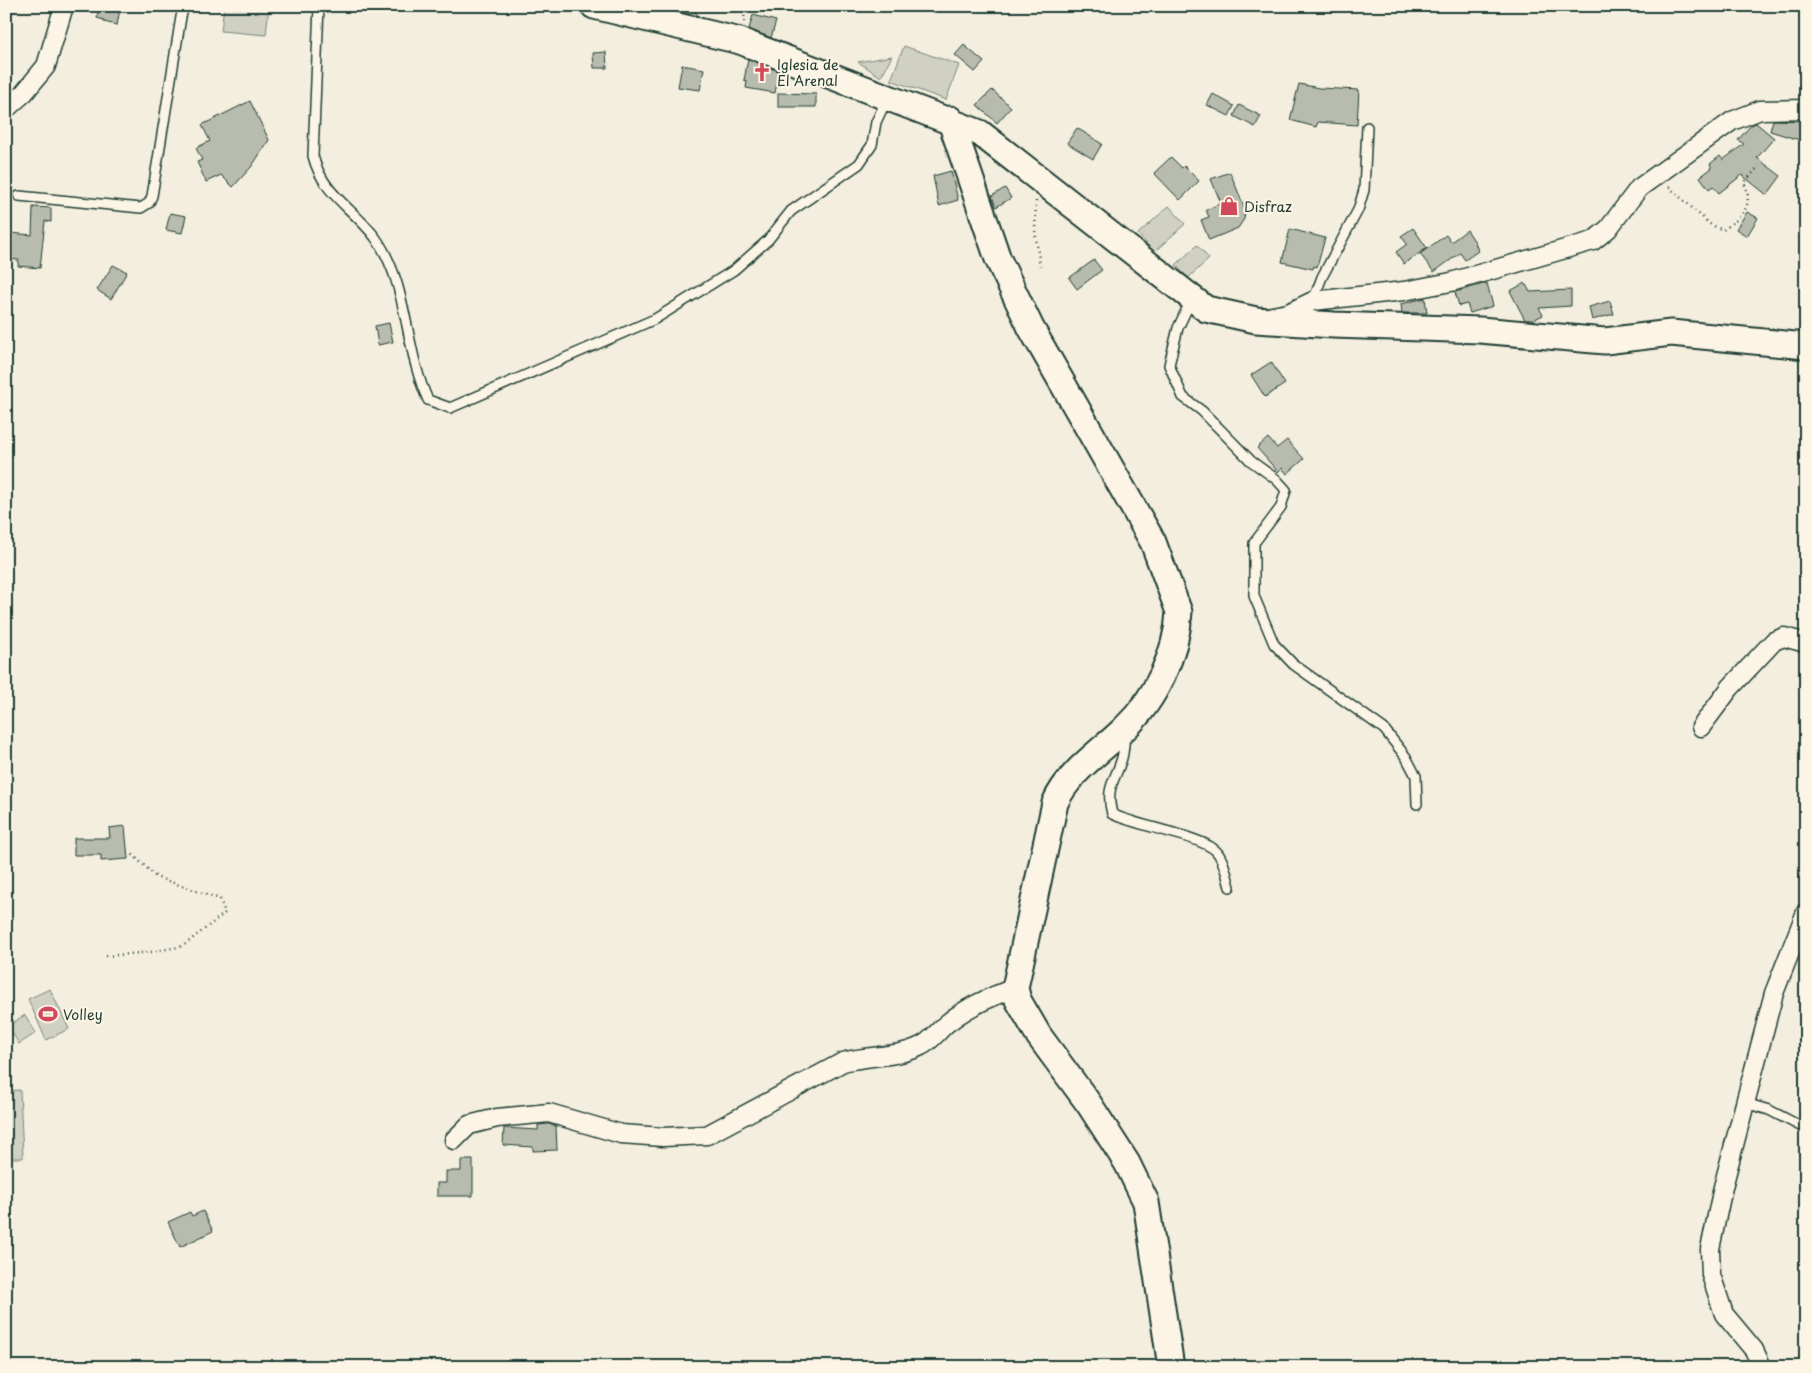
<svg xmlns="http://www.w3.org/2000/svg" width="1812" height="1373" font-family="'Playpen Sans',sans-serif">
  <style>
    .green { fill: #d0d1c2; stroke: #78877b }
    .building { fill: #b8bcae; stroke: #1f3d34 }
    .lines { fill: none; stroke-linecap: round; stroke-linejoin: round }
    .lane-casing { stroke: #1f3d34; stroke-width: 12 }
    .street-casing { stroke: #1f3d34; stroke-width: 21 }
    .secondary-casing { stroke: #1f3d34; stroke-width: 29 }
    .path { stroke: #1f3d34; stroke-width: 2.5; stroke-dasharray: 1 4; stroke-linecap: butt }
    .lane { stroke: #fcf5e5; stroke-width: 9 }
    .street { stroke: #fcf5e5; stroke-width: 18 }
    .secondary { stroke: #fcf5e5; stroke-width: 25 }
    .labels { text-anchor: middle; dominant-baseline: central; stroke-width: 4; stroke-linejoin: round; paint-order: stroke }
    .poi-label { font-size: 14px; fill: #1f3d34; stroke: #fcf5e5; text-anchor: start }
  </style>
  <rect width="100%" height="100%" fill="#f3eede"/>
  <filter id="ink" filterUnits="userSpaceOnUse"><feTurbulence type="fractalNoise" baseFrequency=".02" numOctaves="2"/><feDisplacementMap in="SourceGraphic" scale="10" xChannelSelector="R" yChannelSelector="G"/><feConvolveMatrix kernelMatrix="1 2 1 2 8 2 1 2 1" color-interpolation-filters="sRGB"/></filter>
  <g filter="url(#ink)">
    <!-- green -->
    <path class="green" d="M224,6h45l-3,29 -45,-4z
      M904,46l55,19 -13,35 -55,-20z
      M892,56l-11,21 -23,-15z
      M1169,206l16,18 -31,28 -16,-18z
      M1197,245l12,14 -21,19 -12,-13z
      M50,989l19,40 -23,11 -18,-41z
      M25,1015l11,18 -17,11 -11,-18z
      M20,1090l3,68h-17v-67z"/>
    <!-- building -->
    <path class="building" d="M99,6l21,3 -3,16 -13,-3v-2l-7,-2z
      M673,6h17l9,10 -27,-6z
      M753,15l23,6 -5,17 -22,-9z
      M964,45l20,17 -9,10 -20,-17z
      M606,52l1,16h-13l-1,-15z
      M748,59l31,12 -4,22 -29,-5 1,-7 -3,-1z
      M682,65l22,4 -4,21 -22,-3z
      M1299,84l20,4 40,2 -2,35 -39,-3 -2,5 -26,-7z
      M992,90l19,17 -14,16 -20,-18z
      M778,93l38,1v13h-38z
      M1213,94l21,12 -5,10 -22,-11z
      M250,101l19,39 -17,26 -19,21 -12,-12 -15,7 -9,-20 5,-2 -6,-12 14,-7 -8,-16z
      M1239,105l22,11 -6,11 -21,-11z
      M1773,120l33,1v21l-36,-11z
      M1756,123l18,15 -17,20 24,18 -14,19 -25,-20 -23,18 -6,-7 -4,3 -9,-12 12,-9 -2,-4 10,-8 3,4 21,-16 -6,-4 13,-15z
      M1077,128l25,16 -9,15 -26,-16z
      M1171,157l11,11 2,-2 15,15 -19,19 -26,-27z
      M951,171l7,29 -19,6 -6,-30z
      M1230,172l15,37 -1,10 -6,9 -29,12 -8,-20 8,-3 -3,-7 15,-7 -10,-24z
      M1005,188l6,10 -15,9 -4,-11z
      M33,207l18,1v14l-6,-1 -5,47 -22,-2 1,-6 -12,-1 3,-26 22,2z
      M1747,212l11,6 -11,18 -11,-7z
      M170,213l16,3 -4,17 -16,-3z
      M1413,228l14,20 -23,16 -8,-12 11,-8 -6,-8z
      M1290,229l35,9 -8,29 -3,-1 -1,3 -31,-7z
      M1467,230l8,12 3,9 -13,9 -5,-7 -26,19 -14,-18 26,-19 5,7z
      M1094,260l8,10 -25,19 -8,-11z
      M113,265l14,7 -16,27 -14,-9z
      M1487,283l6,23 -23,7 -3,-9 -8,2 -4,-14z
      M1525,283l5,9 41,-2v16l-32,2 4,7 -10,5h-8l-15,-29z
      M1425,298l2,15h-25l-1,-9z
      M1610,301l4,13 -22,6 -3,-13z
      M389,323l4,19 -15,3 -3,-19z
      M1271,362l14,22 -20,13 -14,-22z
      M1268,438l9,10 10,-8 17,19 -17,15 -5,-6 -4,4 -21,-24z
      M125,826l3,33 -27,2v-6h-27v-17h36l-1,-10z
      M548,1124l8,2 1,24 -24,1v-4l-30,-2 1,-17 34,2v-5z
      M461,1160h12v36h-36v-13h9v-12h15z
      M203,1211l10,20 -33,16 -12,-25 22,-10 2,4z"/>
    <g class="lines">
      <!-- lane casing -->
      <g class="lane-casing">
        <path id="lane" d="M319,6l-6,150c10,39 40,52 62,81 34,47 29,112 53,163l22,8 205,-89 79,-49 34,-30 23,-29 68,-47 13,-19 4,-23 11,-23
          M19,196l122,12 8,-5 3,-7 29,-179 3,-11
          M1191,300l-13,28 -9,37 14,32 19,14 49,50 25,18 10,11 -5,17 -27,36v53l20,48 19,20 91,65 22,28 10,19 1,28
          M1313,301l9,-24 36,-67 6,-20 3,-63
          M1125,735c-1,7 -1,16 -3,23 -7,24 -17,28 -10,56 24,12 90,22 104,37 8,8 11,26 14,36
          M1745,1103l24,7 37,19"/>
      </g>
      <!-- street casing -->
      <g class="street-casing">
        <path id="street" d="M6,109l18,-16 22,-27 18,-60
          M1272,316l16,-3 25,-12 91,-10 47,-9 142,-41 15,-12 31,-41 93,-67 28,-11 46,-1
          M1701,727l29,-39 44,-47 10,-4 22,6
          M454,1140l15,-15 28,-7 52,-5 72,21 42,3 44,-2 136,-73c25,-7 54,-4 78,-16 11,-5 19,-18 29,-25 19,-15 42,-25 65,-33
          M1762,1367l-8,-17 -30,-36 -13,-39 -1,-26 13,-62 51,-194 32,-81"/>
      </g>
      <!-- secondary casing -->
      <g class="secondary-casing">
        <path id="secondary" d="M594,6l146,35 240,92 226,176 50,11 78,5 146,5 125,11 66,-8 135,13
          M950,119l48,140 33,69 122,214 26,70c-2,41 -24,88 -54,116 -24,24 -56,43 -70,75l-40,185 3,12 21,36 50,68 38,59 19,39 25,165"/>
      </g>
      <!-- path -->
      <path class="path" d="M743,6l2,16
        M1669,187l42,38 12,5c18,-13 32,-23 21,-47l15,-17
        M1036,201l-1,29 5,36
        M106,956l45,-4 32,-6 42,-33 -5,-14 -64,-22 -25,-24"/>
      <!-- lane -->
      <use href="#lane" class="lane"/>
      <!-- street -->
      <use href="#street" class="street"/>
      <!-- secondary -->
      <use href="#secondary" class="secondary"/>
    </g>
  </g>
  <!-- icons -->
  <defs>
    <g id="church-bare" transform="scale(1.5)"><path d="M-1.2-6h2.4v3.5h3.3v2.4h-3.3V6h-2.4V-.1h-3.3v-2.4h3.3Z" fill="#d1495b" stroke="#fcf5e5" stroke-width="2.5" paint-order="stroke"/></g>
    <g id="shop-bare" transform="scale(1.5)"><path d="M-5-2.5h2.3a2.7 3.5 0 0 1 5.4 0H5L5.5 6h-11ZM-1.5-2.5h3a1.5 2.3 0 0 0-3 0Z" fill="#d1495b" stroke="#fcf5e5" stroke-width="2.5" paint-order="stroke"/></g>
    <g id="stadium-bare" transform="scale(1.5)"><path d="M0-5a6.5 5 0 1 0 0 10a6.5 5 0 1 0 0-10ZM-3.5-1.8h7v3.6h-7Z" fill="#d1495b" stroke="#fcf5e5" stroke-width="2.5" paint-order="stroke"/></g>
  </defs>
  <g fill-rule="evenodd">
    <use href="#church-bare" x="762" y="72"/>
    <use href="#shop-bare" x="1229" y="206"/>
    <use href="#stadium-bare" x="48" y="1014"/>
  </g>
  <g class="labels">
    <!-- poi labels -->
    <g class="poi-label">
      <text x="777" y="64">Iglesia de<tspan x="777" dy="16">El Arenal</tspan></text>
      <text x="1244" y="206">Disfraz</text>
      <text x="63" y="1014">Volley</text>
    </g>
  </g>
  <!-- margin -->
  <rect width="1812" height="1373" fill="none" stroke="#fcf5e5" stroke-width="25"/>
  <rect x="12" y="12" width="1787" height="1348" fill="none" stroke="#1f3d34" stroke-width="2" filter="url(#ink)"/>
</svg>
